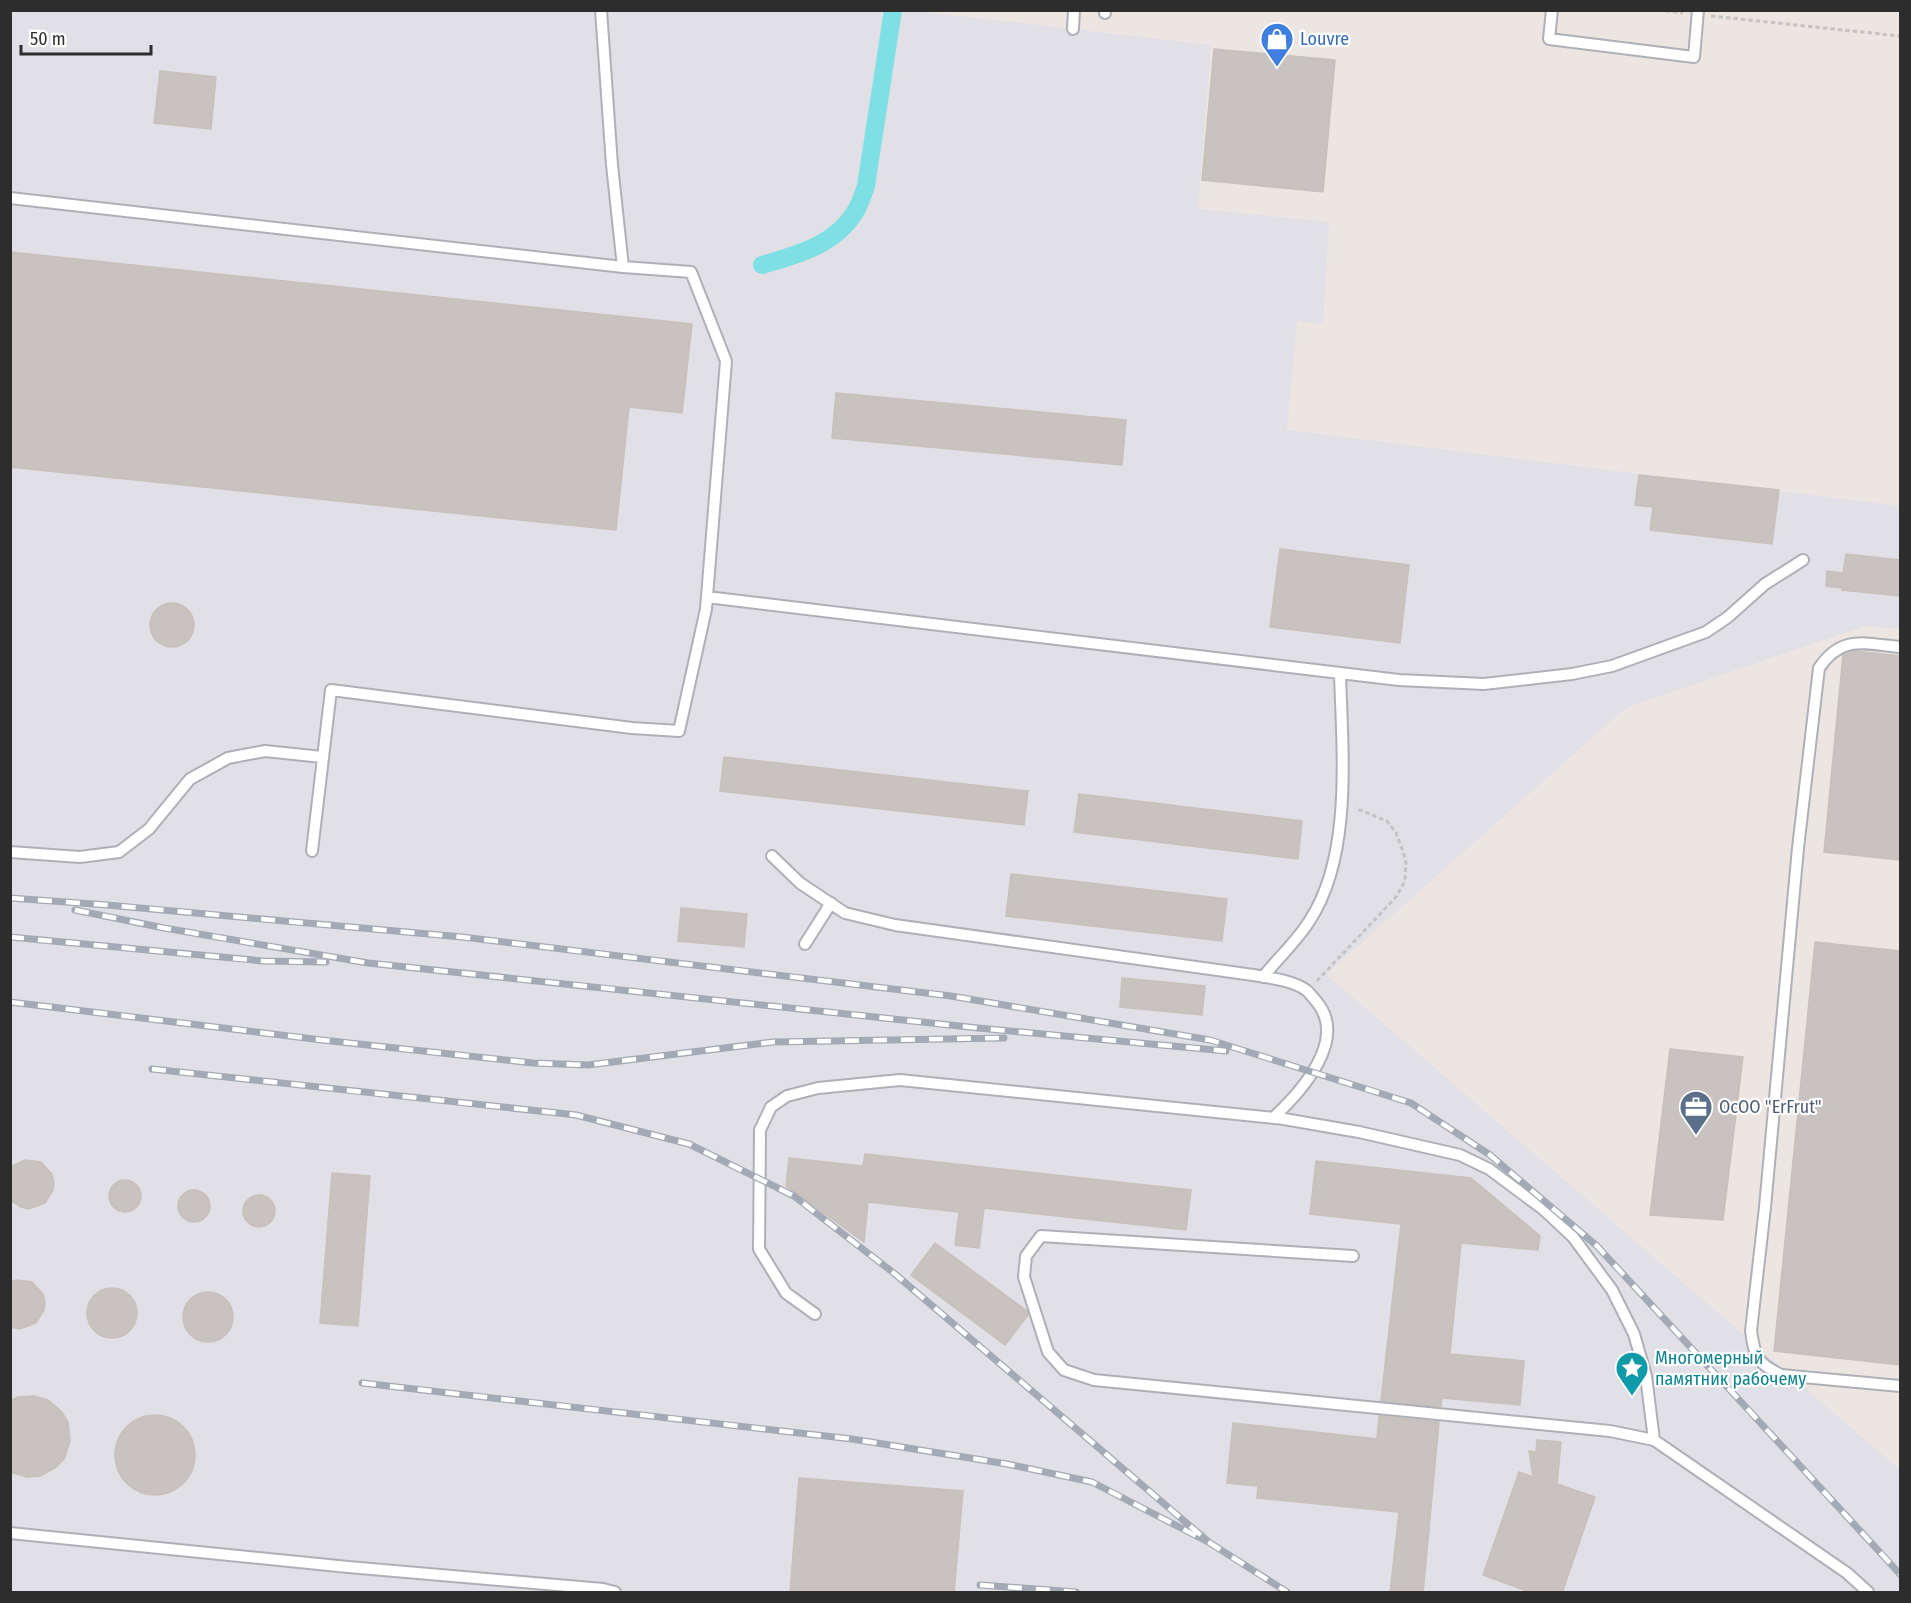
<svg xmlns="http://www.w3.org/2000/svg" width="1911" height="1603" font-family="'Fira Sans Condensed',sans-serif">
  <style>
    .industrial { fill: #e0e0e6 }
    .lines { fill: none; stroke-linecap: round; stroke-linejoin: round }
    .canal { stroke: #7ee0e4; stroke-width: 18 }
    .building { fill: #c8c2c0; stroke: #c8c0ba; stroke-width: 1.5 }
    .lane-casing { stroke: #adb1b7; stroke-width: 14 }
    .path { stroke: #c4c4c4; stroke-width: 3; stroke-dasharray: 4.5 3; stroke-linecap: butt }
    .lane { stroke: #fff; stroke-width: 10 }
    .rail-casing { stroke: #a3aab5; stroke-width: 7 }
    .rail { stroke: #fff; stroke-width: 4.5; stroke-dasharray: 14; stroke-linecap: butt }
    .labels { text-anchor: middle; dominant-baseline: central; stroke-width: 4.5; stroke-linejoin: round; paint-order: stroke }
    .shop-label { font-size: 18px; fill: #366cbe; stroke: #fff; text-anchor: start }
    .service-label { font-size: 18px; fill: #4e5e75; stroke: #fff; text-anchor: start }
    .culture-label { font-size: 18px; fill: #0d838f; stroke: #fff; text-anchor: start }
  </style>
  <rect width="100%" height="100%" fill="#ede5e1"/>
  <!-- industrial -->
  <path class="industrial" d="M906,10l305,35 -13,164 131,13 -6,102 -26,-3 -10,109 613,76v123l-35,-3 -238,81 -301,267 574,496v122h-1889v-1581z"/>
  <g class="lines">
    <!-- canal -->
    <path class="canal" d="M762,265c35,-10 73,-20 93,-53 5,-7 8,-18 11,-26l27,-176"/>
  </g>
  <!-- building -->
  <path class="building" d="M1214,49l121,11 -12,132 -121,-12z
    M160,71l56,6 -5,52 -57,-6z
    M10,252l682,72 -10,89 -53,-6 -13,123 -606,-63z
    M836,393l290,27 -4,45 -290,-27z
    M1639,475l140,15 -7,54 -122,-14 3,-23 -18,-2z
    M1280,549l129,16 -9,78 -130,-16z
    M1846,554l54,6v36l-58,-6v-2l-16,-2 1,-15 16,2z
    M150 625a22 22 0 1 1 44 0a22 22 0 1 1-44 0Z
    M1855,651l45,5v204l-76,-8 19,-197z
    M724,757l304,34 -4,34 -304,-34z
    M1079,794l223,27 -4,38 -224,-27z
    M1011,874l216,25 -5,42 -216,-25z
    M681,908l66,6 -3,33 -66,-6z
    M1815,942l85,9v414l-126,-14z
    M1122,978l83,8 -3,29 -82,-8z
    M1670,1049l73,8 -20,163 -73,-5z
    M865,1154l326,36 -5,40 -202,-22 -5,40 -24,-3 4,-33 -91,-10 -4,40 -78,-56 3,-28 74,8z
    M25,1160l16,2 11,12 2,8 -1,8 -8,13 -16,6 -8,-2 -11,-7v-33z
    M1316,1161l155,17 69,58 -2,14 -77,-7 -11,111 74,7 -4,44 -78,-7 -1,9 -60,-6 20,-177 -91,-10z
    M332,1173l38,3 -12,150 -38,-3z
    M109 1196a16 16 0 1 1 32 0a16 16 0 1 1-32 0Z
    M178 1206a16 16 0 1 1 32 0a16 16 0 1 1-32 0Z
    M243 1211a16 16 0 1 1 32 0a16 16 0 1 1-32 0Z
    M935,1243l92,68 1,4 -23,30 -94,-70z
    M16,1280l16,2 11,12 2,8 -1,8 -8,13 -16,6 -10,-2v-45z
    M87 1313a25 25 0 1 1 50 0a25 25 0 1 1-50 0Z
    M183 1317a25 25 0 1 1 50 0a25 25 0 1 1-50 0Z
    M34,1396l14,4 13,11 7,11 2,19 -6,18 -9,9 -15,8 -13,1 -17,-5v-71l8,-4z
    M115 1455a40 40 0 1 1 80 0a40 40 0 1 1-80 0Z
    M1379,1416l60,6 -16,171h-33l9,-81 -142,-14 1,-12 -31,-3 6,-60 144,16z
    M1537,1440l24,2 -4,42 38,13 -33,96h-30l-49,-18 36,-103 14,5 -4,-26 7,1z
    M799,1478l164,13 -9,102h-164z"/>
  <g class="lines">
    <!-- lane casing -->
    <g class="lane-casing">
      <path id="lane" d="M601,10l11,155 11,102
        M1552,10l-3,29 145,18 4,-47
        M1105,13v-3
        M1073,29l1,-19
        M10,198l613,69 68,5 35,89 -20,248 -27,122 -47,-3 -301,-38 -19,161
        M707,597l633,76
        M1900,647c-35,-3 -58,-13 -81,21l-21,180 -33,359 -14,124c4,27 6,32 30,44l119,11
        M10,852l70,5 39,-5 30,-23 41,-50 38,-21 37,-7 57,6
        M772,856l28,27 45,30 50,12 358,50c17,3 39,5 53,15 4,3 7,8 10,11 33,38 -15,91 -43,117
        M805,944l26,-41
        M1263,977c15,-19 35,-37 47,-57 43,-66 32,-171 30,-247l59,7 85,4 88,-10 40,-8 94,-34 22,-15 37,-33 38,-24
        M1353,1256l-312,-20 -15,20 -2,21 24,75 16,18 30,10 516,51 44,9 193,133 21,19
        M815,1314l-29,-21 -27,-44 1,-119 11,-23 16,-11 31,-8 82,-8 384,39 75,13 101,23 29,14 54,40 30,28 39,53 22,44 12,42 8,64
        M10,1533l338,34 255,22 12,3"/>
    </g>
    <!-- path -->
    <path class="path" d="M1658,10l25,3
      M1711,16l189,20
      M1317,981l79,-84 9,-16 1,-21 -10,-27 -9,-12 -32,-13"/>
    <!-- lane -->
    <use href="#lane" class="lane"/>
    <!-- rail casing -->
    <g class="rail-casing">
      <path id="rail" d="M10,898l97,7 355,32 489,59 259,44 201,63 79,52 107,91 303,328
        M75,910l89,18 204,35 610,65 248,23
        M10,937l253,24 63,1
        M10,1002l312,38 211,23 55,2 185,-23 231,-4
        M152,1069l424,46 113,29 105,52 101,78 315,269
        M362,1383l490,56 155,25 85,18 118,61 77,49
        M980,1585l96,7"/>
    </g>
    <!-- rail -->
    <use href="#rail" class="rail"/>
  </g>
  <!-- icons -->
  <defs>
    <g id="shop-pin" transform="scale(1.725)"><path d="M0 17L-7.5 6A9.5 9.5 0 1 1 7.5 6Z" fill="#3f7fe0" stroke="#fff"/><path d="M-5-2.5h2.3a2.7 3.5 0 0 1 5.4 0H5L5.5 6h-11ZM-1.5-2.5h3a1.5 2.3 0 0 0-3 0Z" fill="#fff"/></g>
    <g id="office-pin" transform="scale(1.725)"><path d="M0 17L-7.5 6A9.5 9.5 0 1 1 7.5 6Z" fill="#5c6f8a" stroke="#fff"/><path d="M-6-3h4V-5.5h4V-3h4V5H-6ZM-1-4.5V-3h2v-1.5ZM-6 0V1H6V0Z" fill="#fff"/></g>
    <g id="sight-pin" transform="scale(1.725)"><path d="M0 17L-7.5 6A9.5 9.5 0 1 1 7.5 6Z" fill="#0f9aa8" stroke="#fff"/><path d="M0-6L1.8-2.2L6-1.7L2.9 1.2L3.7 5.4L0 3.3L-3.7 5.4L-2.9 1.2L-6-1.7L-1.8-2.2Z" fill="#fff"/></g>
  </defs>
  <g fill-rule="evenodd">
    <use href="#shop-pin" x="1277" y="39"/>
    <use href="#office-pin" x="1696" y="1107"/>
    <use href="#sight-pin" x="1632" y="1368"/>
  </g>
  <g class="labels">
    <!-- shop labels -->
    <g class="shop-label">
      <text x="1300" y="39">Louvre</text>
    </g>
    <!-- service labels -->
    <g class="service-label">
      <text x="1719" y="1107">ОсОО "ErFrut"</text>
    </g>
    <!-- culture labels -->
    <g class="culture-label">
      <text x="1655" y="1358">Многомерный<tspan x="1655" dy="21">памятник рабочему</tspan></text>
    </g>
  </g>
  <!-- border -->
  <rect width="1911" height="1603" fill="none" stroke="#2d2d2d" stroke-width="24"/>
  <!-- scale -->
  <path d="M21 45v9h130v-9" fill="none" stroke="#2d2d2d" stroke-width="3"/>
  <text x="30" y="45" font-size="18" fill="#2d2d2d" stroke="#ffffff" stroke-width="4.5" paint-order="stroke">50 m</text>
</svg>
